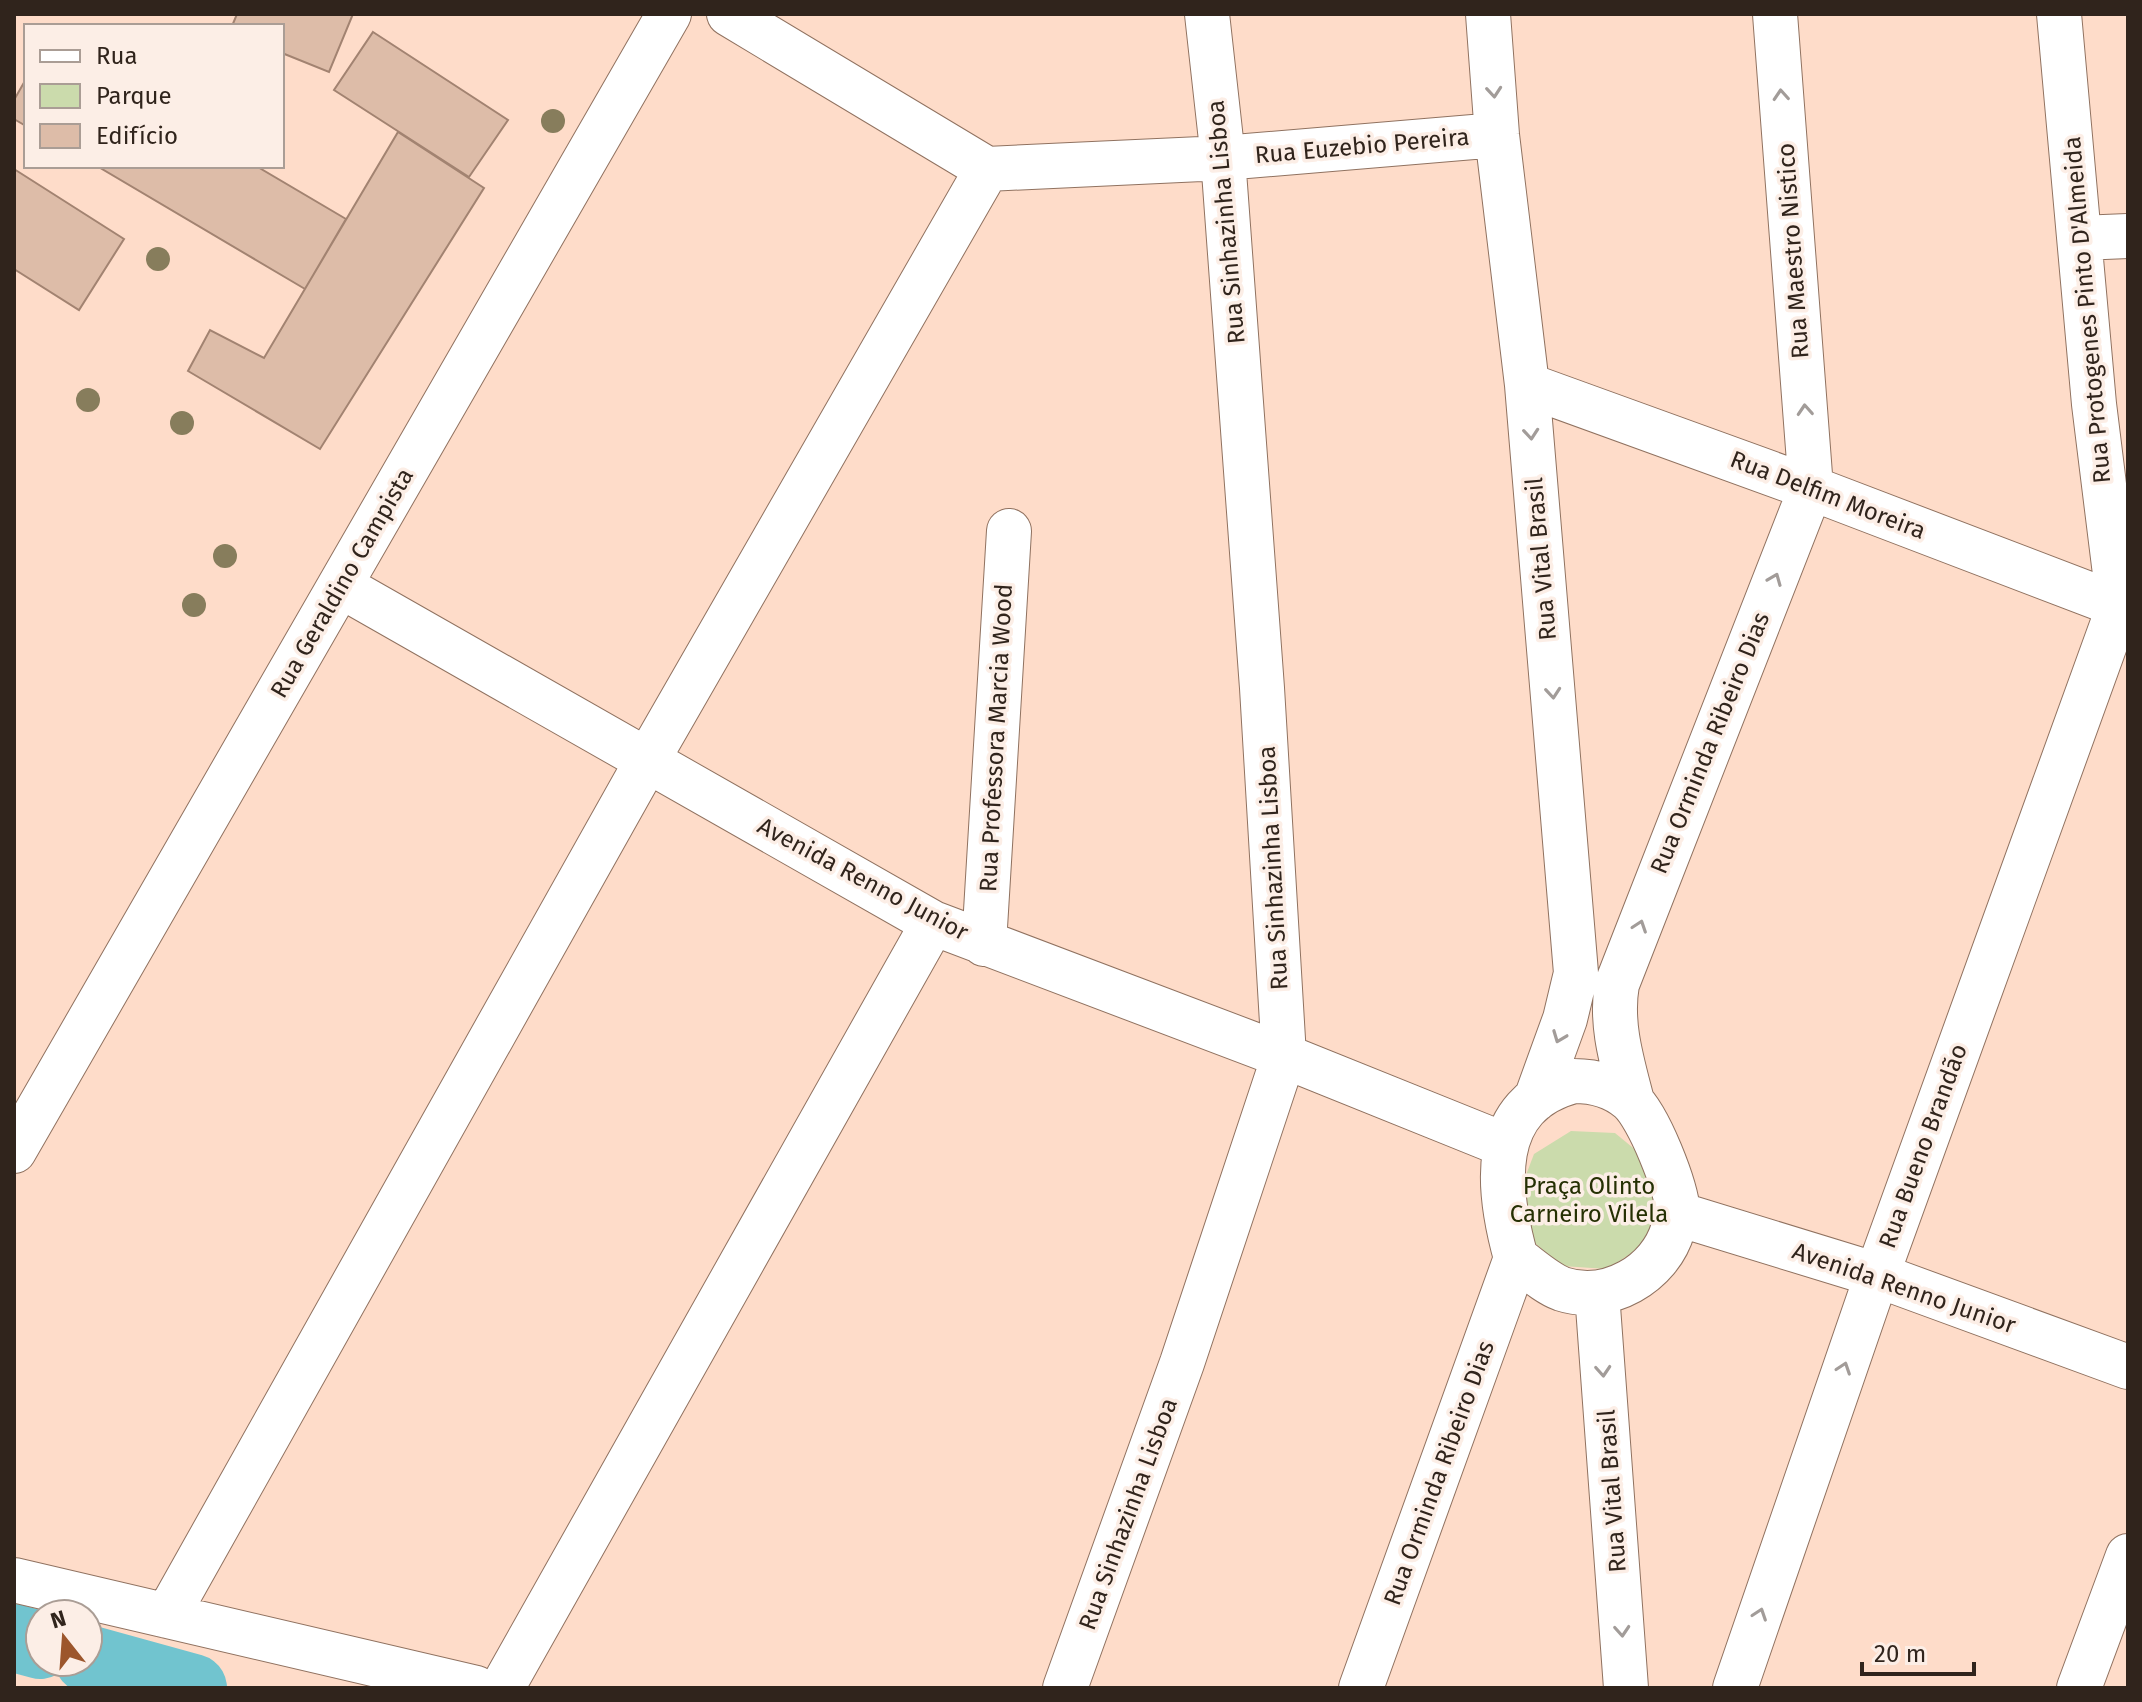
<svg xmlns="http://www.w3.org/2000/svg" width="2142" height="1702" font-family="'Fira Sans',sans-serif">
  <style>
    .green { fill: #cbdbac }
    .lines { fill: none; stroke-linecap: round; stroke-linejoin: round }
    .river { stroke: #71c4cf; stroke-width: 68 }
    .building { fill: #ddbca8; stroke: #a28371; stroke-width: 2 }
    .minor-casing { stroke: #907260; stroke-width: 46 }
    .minor { stroke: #fff; stroke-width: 44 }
    .tree { fill: #877d5c }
    .oneway { stroke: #a29c99 }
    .labels { text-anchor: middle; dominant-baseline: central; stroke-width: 7; stroke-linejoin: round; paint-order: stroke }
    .street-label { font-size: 24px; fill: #30241c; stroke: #fceee6 }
    .park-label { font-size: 24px; fill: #253003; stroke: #fceee6 }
  </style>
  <rect width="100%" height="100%" fill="#fedcc9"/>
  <!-- green -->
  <path class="green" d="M1571,1131l44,2 34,28 11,43 -16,41 -37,24 -45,-3 -33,-28 -11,-42 16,-42z"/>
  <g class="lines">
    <!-- river -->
    <path class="river" d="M14,1638l26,7
      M88,1659l105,29"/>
  </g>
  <!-- building -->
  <path class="building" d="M237,14h116l-24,58 -47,-19v-27h-50z
    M373,32l135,88 -39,57 -135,-87z
    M26,79v47l-12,-7v-19z
    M398,132l86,56 -164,261 -132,-78 22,-41 54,28z
    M97,166h159l90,53 -41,70z
    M14,169l110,70 -45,71 -65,-41z"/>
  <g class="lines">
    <!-- minor casing -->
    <g class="minor-casing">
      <path id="minor" d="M729,14l258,155
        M1488,14l9,121 30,250 49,588 -11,46 -29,80
        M987,169l236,-11 274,-23
        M2080,238l48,-2
        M1527,385l284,103 317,121
        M341,586l592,337 351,133 221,89
        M984,944l25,-413
        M1574,1081c21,0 40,5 56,19 19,17 46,86 48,112 0,5 -3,12 -5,17 -13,45 -65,75 -111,60 -16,-6 -32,-21 -46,-31 -19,-68 -30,-154 58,-177z
        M1632,1101c-10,-39 -22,-77 -15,-117l194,-496 -36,-474
        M14,1151l655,-1137
        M1678,1214l199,61 251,92
        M1597,1293l29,395
        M14,1580l462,108
        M167,1616l481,-857 339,-590
        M502,1688l431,-765
        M1065,1688l117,-325 102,-307 -22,-368 -39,-530 -16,-144
        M1361,1688l155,-430
        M1735,1688l142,-413 242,-669 -25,-202 -35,-390
        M2079,1688l49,-132"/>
    </g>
    <!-- minor -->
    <use href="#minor" class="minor"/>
  </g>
  <!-- trees -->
  <g class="tree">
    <circle cx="553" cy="121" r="12"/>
    <circle cx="158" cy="259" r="12"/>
    <circle cx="88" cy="400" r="12"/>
    <circle cx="182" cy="423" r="12"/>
    <circle cx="225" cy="556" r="12"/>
    <circle cx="194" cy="605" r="12"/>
  </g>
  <!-- one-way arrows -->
  <defs><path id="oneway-chevron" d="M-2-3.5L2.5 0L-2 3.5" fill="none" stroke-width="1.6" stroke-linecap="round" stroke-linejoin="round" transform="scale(2)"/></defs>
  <g class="oneway">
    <use href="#oneway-chevron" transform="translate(1494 92) rotate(85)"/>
    <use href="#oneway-chevron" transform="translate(1781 95) rotate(-94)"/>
    <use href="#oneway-chevron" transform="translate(1805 410) rotate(-94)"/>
    <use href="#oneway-chevron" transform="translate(1531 434) rotate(85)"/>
    <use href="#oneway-chevron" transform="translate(1775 579) rotate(-68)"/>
    <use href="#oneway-chevron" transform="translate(1553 693) rotate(85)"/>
    <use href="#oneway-chevron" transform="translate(1640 926) rotate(-71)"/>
    <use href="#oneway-chevron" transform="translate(1559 1037) rotate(111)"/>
    <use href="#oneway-chevron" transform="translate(1844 1368) rotate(-71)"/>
    <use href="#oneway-chevron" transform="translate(1603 1371) rotate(86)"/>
    <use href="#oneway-chevron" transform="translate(1760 1614) rotate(-71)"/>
    <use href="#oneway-chevron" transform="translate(1622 1631) rotate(86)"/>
  </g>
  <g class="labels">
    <!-- street labels -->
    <g class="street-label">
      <text transform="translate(1362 146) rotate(-5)">Rua Euzebio Pereira</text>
      <text transform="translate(1226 222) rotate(-95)">Rua Sinhazinha Lisboa</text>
      <text transform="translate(1793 251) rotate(-94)">Rua Maestro Nistico</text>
      <text transform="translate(2087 310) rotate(-95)">Rua Protogenes Pinto D'Almeida</text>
      <text transform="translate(1828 495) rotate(21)">Rua Delfim Moreira</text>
      <text transform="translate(1541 559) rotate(-95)">Rua Vital Brasil</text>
      <text transform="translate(342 583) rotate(-60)">Rua Geraldino Campista</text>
      <text transform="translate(996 738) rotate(-87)">Rua Professora Marcia Wood</text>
      <text transform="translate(1710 743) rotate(-68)">Rua Orminda Ribeiro Dias</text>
      <text transform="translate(1273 868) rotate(-93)">Rua Sinhazinha Lisboa</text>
      <text transform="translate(863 879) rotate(28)">Avenida Renno Junior</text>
      <text transform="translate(1923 1146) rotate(-70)">Rua Bueno Brandão</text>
      <text transform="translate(1904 1288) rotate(19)">Avenida Renno Junior</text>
      <text transform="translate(1439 1473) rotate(-70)">Rua Orminda Ribeiro Dias</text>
      <text transform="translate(1612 1491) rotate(-94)">Rua Vital Brasil</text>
      <text transform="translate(1128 1514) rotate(-70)">Rua Sinhazinha Lisboa</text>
    </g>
    <!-- park labels -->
    <g class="park-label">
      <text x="1589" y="1186">Praça Olinto<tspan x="1589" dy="28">Carneiro Vilela</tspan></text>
    </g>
  </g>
  <!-- border -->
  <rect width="2142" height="1702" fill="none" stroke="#30241c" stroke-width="32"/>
  <!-- legend -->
  <rect x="24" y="24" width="260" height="144" fill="#fceee6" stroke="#aa9d95" stroke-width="2"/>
  <rect x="40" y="50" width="40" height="12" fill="#ffffff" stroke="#aa9d95" stroke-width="2"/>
  <text x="96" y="64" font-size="24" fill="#30241c">Rua</text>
  <rect x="40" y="84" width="40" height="24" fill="#cbdbac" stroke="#aa9d95" stroke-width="2"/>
  <text x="96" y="104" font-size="24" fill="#30241c">Parque</text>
  <rect x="40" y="124" width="40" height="24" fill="#ddbca8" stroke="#aa9d95" stroke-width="2"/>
  <text x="96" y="144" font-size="24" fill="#30241c">Edifício</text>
  <!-- north arrow -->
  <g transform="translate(64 1638) rotate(343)"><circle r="38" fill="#fceee6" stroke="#aa9d95" stroke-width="2"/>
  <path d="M0-6L14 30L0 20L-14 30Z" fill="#9c562c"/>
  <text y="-12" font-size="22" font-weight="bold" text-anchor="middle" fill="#30241c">N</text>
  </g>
  <!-- scale -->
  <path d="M1862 1662v12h112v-12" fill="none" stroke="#30241c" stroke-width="4"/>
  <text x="1874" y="1662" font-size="24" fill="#30241c" stroke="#fceee6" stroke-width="6" paint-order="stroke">20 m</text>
</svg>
